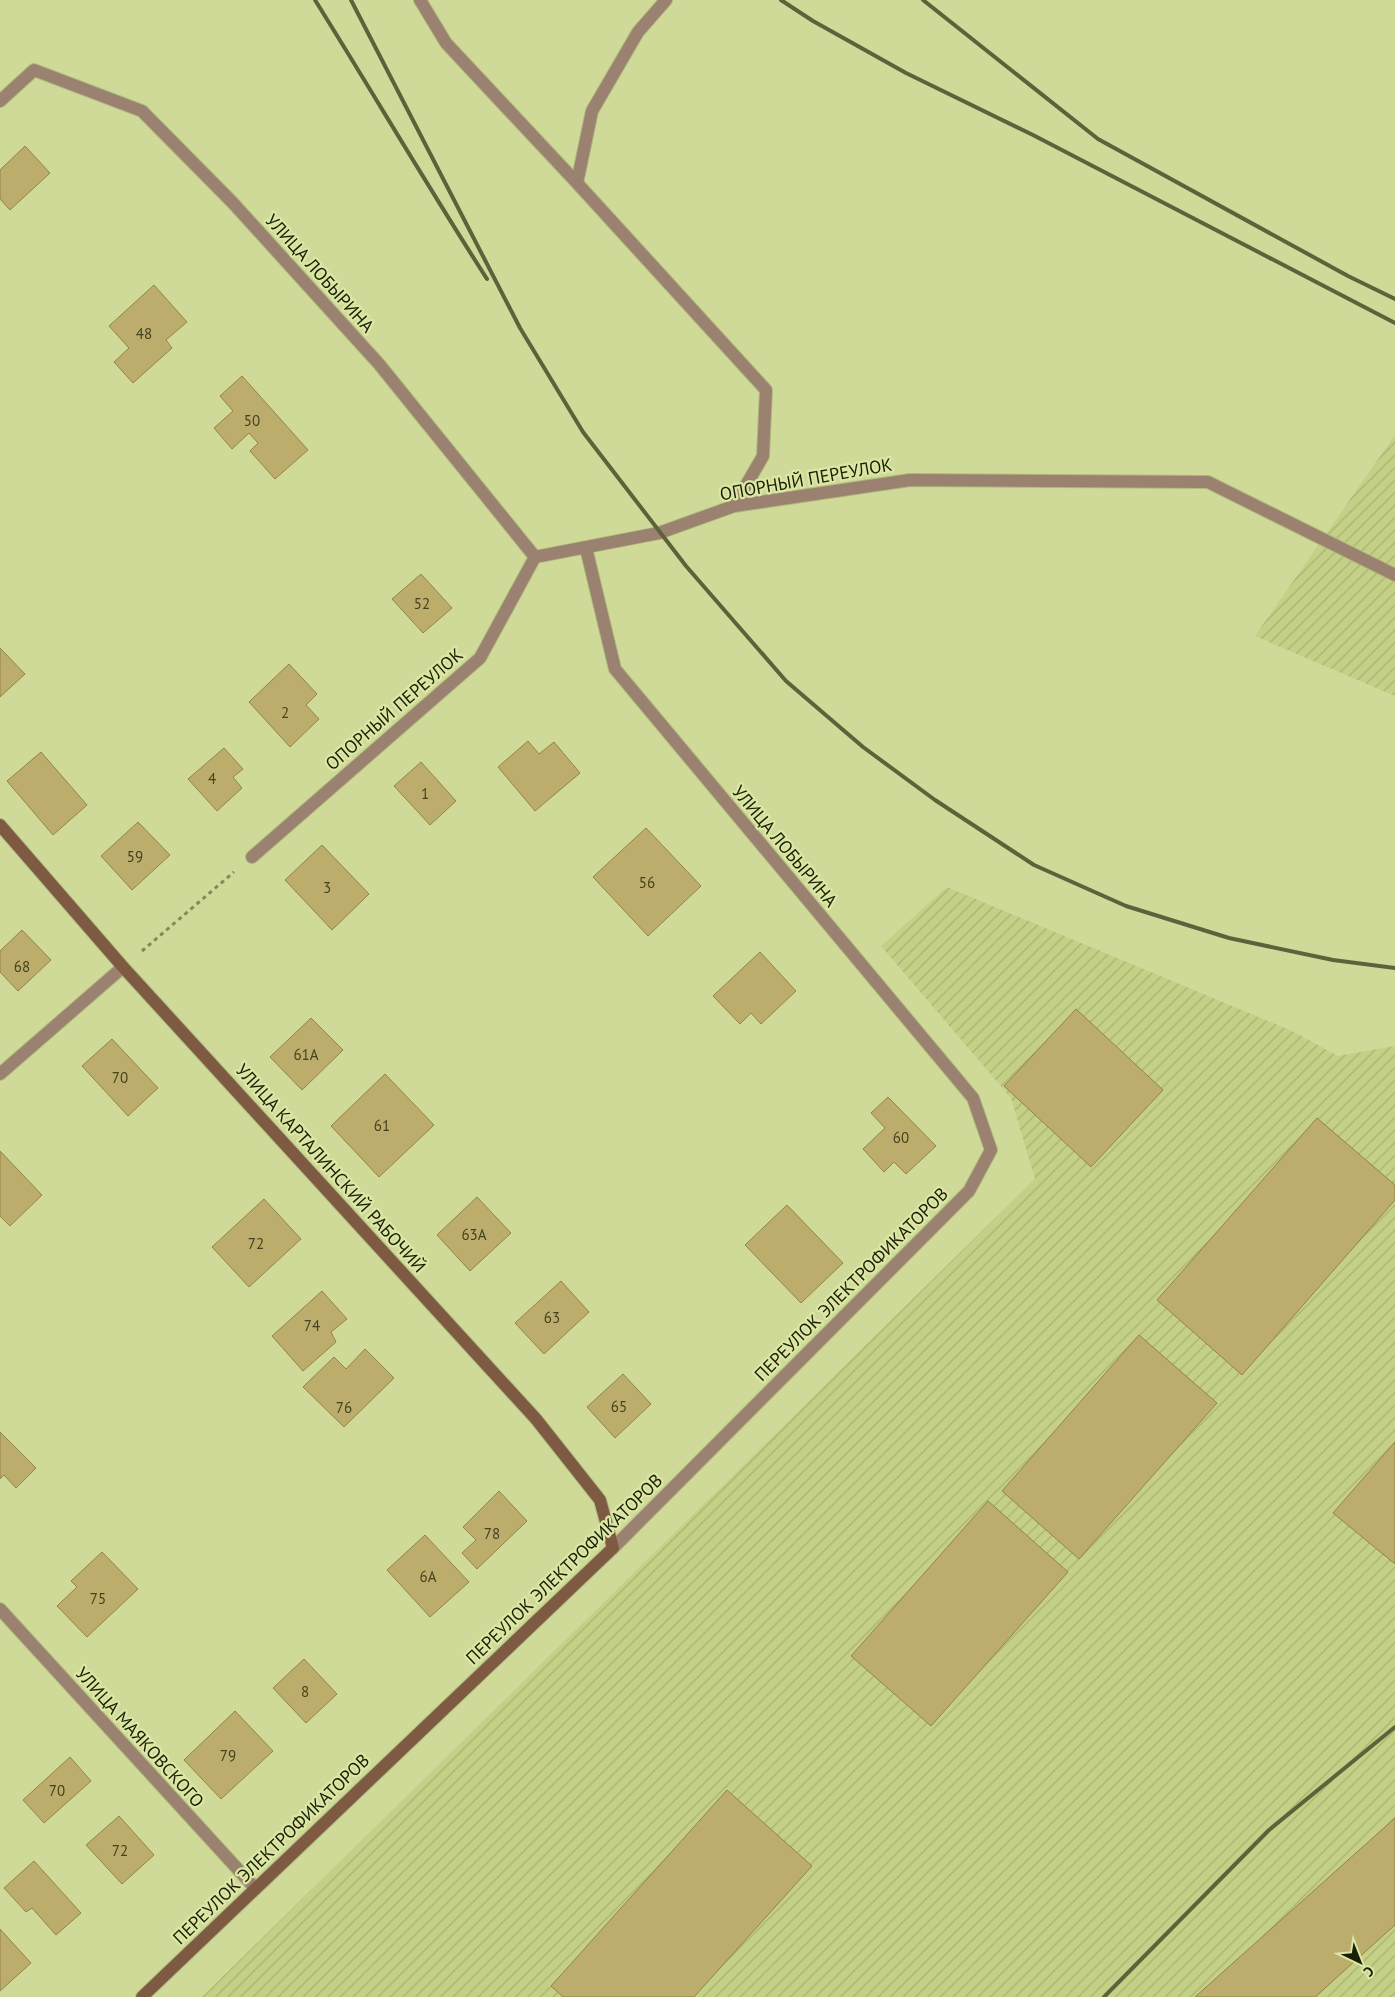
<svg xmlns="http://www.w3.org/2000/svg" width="1395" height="1997" font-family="'PT Sans',sans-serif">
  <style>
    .industrial { fill: url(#industrial-furrows) }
    .building { fill: #bdad6c; stroke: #938443 }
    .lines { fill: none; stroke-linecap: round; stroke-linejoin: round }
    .lane-casing { stroke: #afb87e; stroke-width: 14 }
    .street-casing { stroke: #afb87e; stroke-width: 14 }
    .secondary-casing { stroke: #afb87e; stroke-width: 14 }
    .path { stroke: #828a59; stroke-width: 3; stroke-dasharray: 4 4; stroke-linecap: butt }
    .lane { stroke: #9a8170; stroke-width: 12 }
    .street { stroke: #9a8170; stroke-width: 12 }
    .secondary { stroke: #7d5a41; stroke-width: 12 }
    .rail { stroke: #5c623a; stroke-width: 4 }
    .labels { text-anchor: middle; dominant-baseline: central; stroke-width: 4.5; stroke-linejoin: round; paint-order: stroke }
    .number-label { font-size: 15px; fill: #44421f }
    .street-label { font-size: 18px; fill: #1b1f05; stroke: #dce7a5 }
  </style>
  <defs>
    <pattern id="industrial-furrows" width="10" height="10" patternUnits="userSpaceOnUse" patternTransform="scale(1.25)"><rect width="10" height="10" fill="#c4d086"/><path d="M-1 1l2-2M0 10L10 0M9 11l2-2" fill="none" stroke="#a8b272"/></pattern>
  </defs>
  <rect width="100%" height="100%" fill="#cfda98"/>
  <!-- industrial -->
  <path class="industrial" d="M1395,435v261l-140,-60z
    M947,887l345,144 46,25 57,-10v951h-1193l833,-818 -24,-81 -130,-152z"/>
  <!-- building -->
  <path class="building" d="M25,146l25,27 -40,37 -10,-11v-29z
    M154,285l33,37 -21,18 6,8 -39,35 -19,-21 15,-14 -20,-22z
    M242,376l66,74 -33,29 -25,-28 8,-8 -9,-10 -17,16 -18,-21 19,-17 -13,-15z
    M421,574l31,34 -29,25 -31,-34z
    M0,648l25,26 -25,23z
    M289,664l28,30 -11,11 13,14 -29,28 -41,-45z
    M528,741l11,13 15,-12 26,31 -45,38 -37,-44z
    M224,748l19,21 -10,8 9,11 -25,23 -29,-32z
    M41,752l46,53 -34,30 -46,-54z
    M421,762l35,39 -26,24 -36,-39z
    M138,822l32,33 -38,35 -31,-34z
    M646,828l55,58 -53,50 -55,-59z
    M322,845l47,49 -37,36 -47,-50z
    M22,930l29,30 -33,31 -18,-19v-21z
    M760,952l36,39 -35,33 -10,-11 -11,11 -27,-28z
    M1076,1009l87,81 -72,77 -87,-81z
    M311,1018l32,32 -41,40 -32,-33z
    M112,1039l46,49 -30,28 -46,-50z
    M385,1074l49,51 -55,52 -48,-51z
    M888,1097l48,49 -30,28 -12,-12 -10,10 -21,-23 22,-21 -14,-15z
    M1317,1118l78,67v15l-153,175 -85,-75z
    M0,1151l42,44 -32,31 -10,-10z
    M477,1197l34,36 -41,38 -33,-36z
    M264,1199l37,40 -52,48 -37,-40z
    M787,1205l56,58 -42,40 -56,-58z
    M561,1281l28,31 -45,42 -29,-31z
    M322,1291l25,28 -16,13 5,10 -33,29 -31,-35z
    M1139,1335l78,68 -138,156 -77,-68z
    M365,1349l29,29 -50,49 -41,-40 31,-30 12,12z
    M623,1374l28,30 -36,34 -28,-31z
    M0,1432l36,36 -20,20 -12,-13 -4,4z
    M1395,1442v122l-62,-51z
    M499,1491l28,30 -50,48 -15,-16 14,-13 -13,-13z
    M988,1501l80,71 -137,154 -80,-70z
    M425,1535l44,47 -39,35 -43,-47z
    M102,1552l36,37 -51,48 -30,-31 20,-19 -6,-6z
    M304,1659l33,35 -31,29 -33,-35z
    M235,1711l38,40 -52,48 -37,-39z
    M70,1757l21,24 -47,42 -21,-23z
    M727,1790l85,76 -118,131h-131l-12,-11z
    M119,1816l35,39 -32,29 -36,-39z
    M1395,1818v107l-80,72h-120z
    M34,1861l47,52 -25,22 -24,-27 -6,4 -22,-24z
    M0,1929l31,34 -31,28z"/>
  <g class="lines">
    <!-- lane casing -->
    <g class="lane-casing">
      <path id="lane" d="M420,0l26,43 131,140
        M666,0l-28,32 -46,79 -15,72 189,207 -3,66 -29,50"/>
    </g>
    <!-- street casing -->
    <g class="street-casing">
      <path id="street" d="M0,101l34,-31 108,41 91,92 146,161 156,193
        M586,548l29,121 358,429 18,52 -22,41 -356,357
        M252,857l228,-199 55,-101 124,-24 75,-27 176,-26 298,2 187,93
        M0,1074l123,-107
        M0,1609l255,279"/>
    </g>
    <!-- secondary casing -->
    <g class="secondary-casing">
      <path id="secondary" d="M0,825l123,142 413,452 64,81 13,48 -471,449"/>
    </g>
    <!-- path -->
    <path class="path" d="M142,951l92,-79"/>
    <!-- lane -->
    <use href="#lane" class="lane"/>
    <!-- street -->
    <use href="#street" class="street"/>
    <!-- secondary -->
    <use href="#secondary" class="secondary"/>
    <!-- rail -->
    <path class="rail" d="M315,0c58,93 113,187 172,279
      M351,0l169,328 63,104 103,134 100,115 77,66 72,53 99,65 92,41 103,32 104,22 62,8
      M781,0l32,21 93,52 127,62 362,188
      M923,0l175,139 250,137 47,23
      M1104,1997l165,-167 126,-103"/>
  </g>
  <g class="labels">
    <!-- number labels -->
    <g class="number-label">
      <text x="144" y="333">48</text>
      <text x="252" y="420">50</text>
      <text x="422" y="603">52</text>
      <text x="285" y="712">2</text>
      <text x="212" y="778">4</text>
      <text x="425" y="793">1</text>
      <text x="135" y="856">59</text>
      <text x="647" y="882">56</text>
      <text x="327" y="887">3</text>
      <text x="22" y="966">68</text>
      <text x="306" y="1054">61А</text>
      <text x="120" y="1077">70</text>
      <text x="382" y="1125">61</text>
      <text x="901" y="1137">60</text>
      <text x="474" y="1234">63А</text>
      <text x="256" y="1243">72</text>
      <text x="552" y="1317">63</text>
      <text x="312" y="1325">74</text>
      <text x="619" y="1406">65</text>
      <text x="344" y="1407">76</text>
      <text x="492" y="1533">78</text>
      <text x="428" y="1576">6А</text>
      <text x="98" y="1598">75</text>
      <text x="305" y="1691">8</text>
      <text x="228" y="1755">79</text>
      <text x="57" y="1790">70</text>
      <text x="120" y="1850">72</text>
    </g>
    <!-- street labels -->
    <g class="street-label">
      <text transform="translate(320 273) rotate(48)">УЛИЦА ЛОБЫРИНА</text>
      <text transform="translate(806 479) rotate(-10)">ОПОРНЫЙ ПЕРЕУЛОК</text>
      <text transform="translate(394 709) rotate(-41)">ОПОРНЫЙ ПЕРЕУЛОК</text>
      <text transform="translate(785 846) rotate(50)">УЛИЦА ЛОБЫРИНА</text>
      <text transform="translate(331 1168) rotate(48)">УЛИЦА КАРТАЛИНСКИЙ РАБОЧИЙ</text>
      <text transform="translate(851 1284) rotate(-45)">ПЕРЕУЛОК ЭЛЕКТРОФИКАТОРОВ</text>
      <text transform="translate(564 1569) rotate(-44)">ПЕРЕУЛОК ЭЛЕКТРОФИКАТОРОВ</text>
      <text transform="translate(140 1737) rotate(48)">УЛИЦА МАЯКОВСКОГО</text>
      <text transform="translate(271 1849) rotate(-44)">ПЕРЕУЛОК ЭЛЕКТРОФИКАТОРОВ</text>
    </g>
  </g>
  <!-- north arrow -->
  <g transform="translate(1360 1962) rotate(137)" stroke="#dce7a5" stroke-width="4" paint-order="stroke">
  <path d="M0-4L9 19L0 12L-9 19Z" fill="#1b1f05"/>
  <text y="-8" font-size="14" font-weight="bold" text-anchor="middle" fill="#1b1f05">С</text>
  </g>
</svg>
